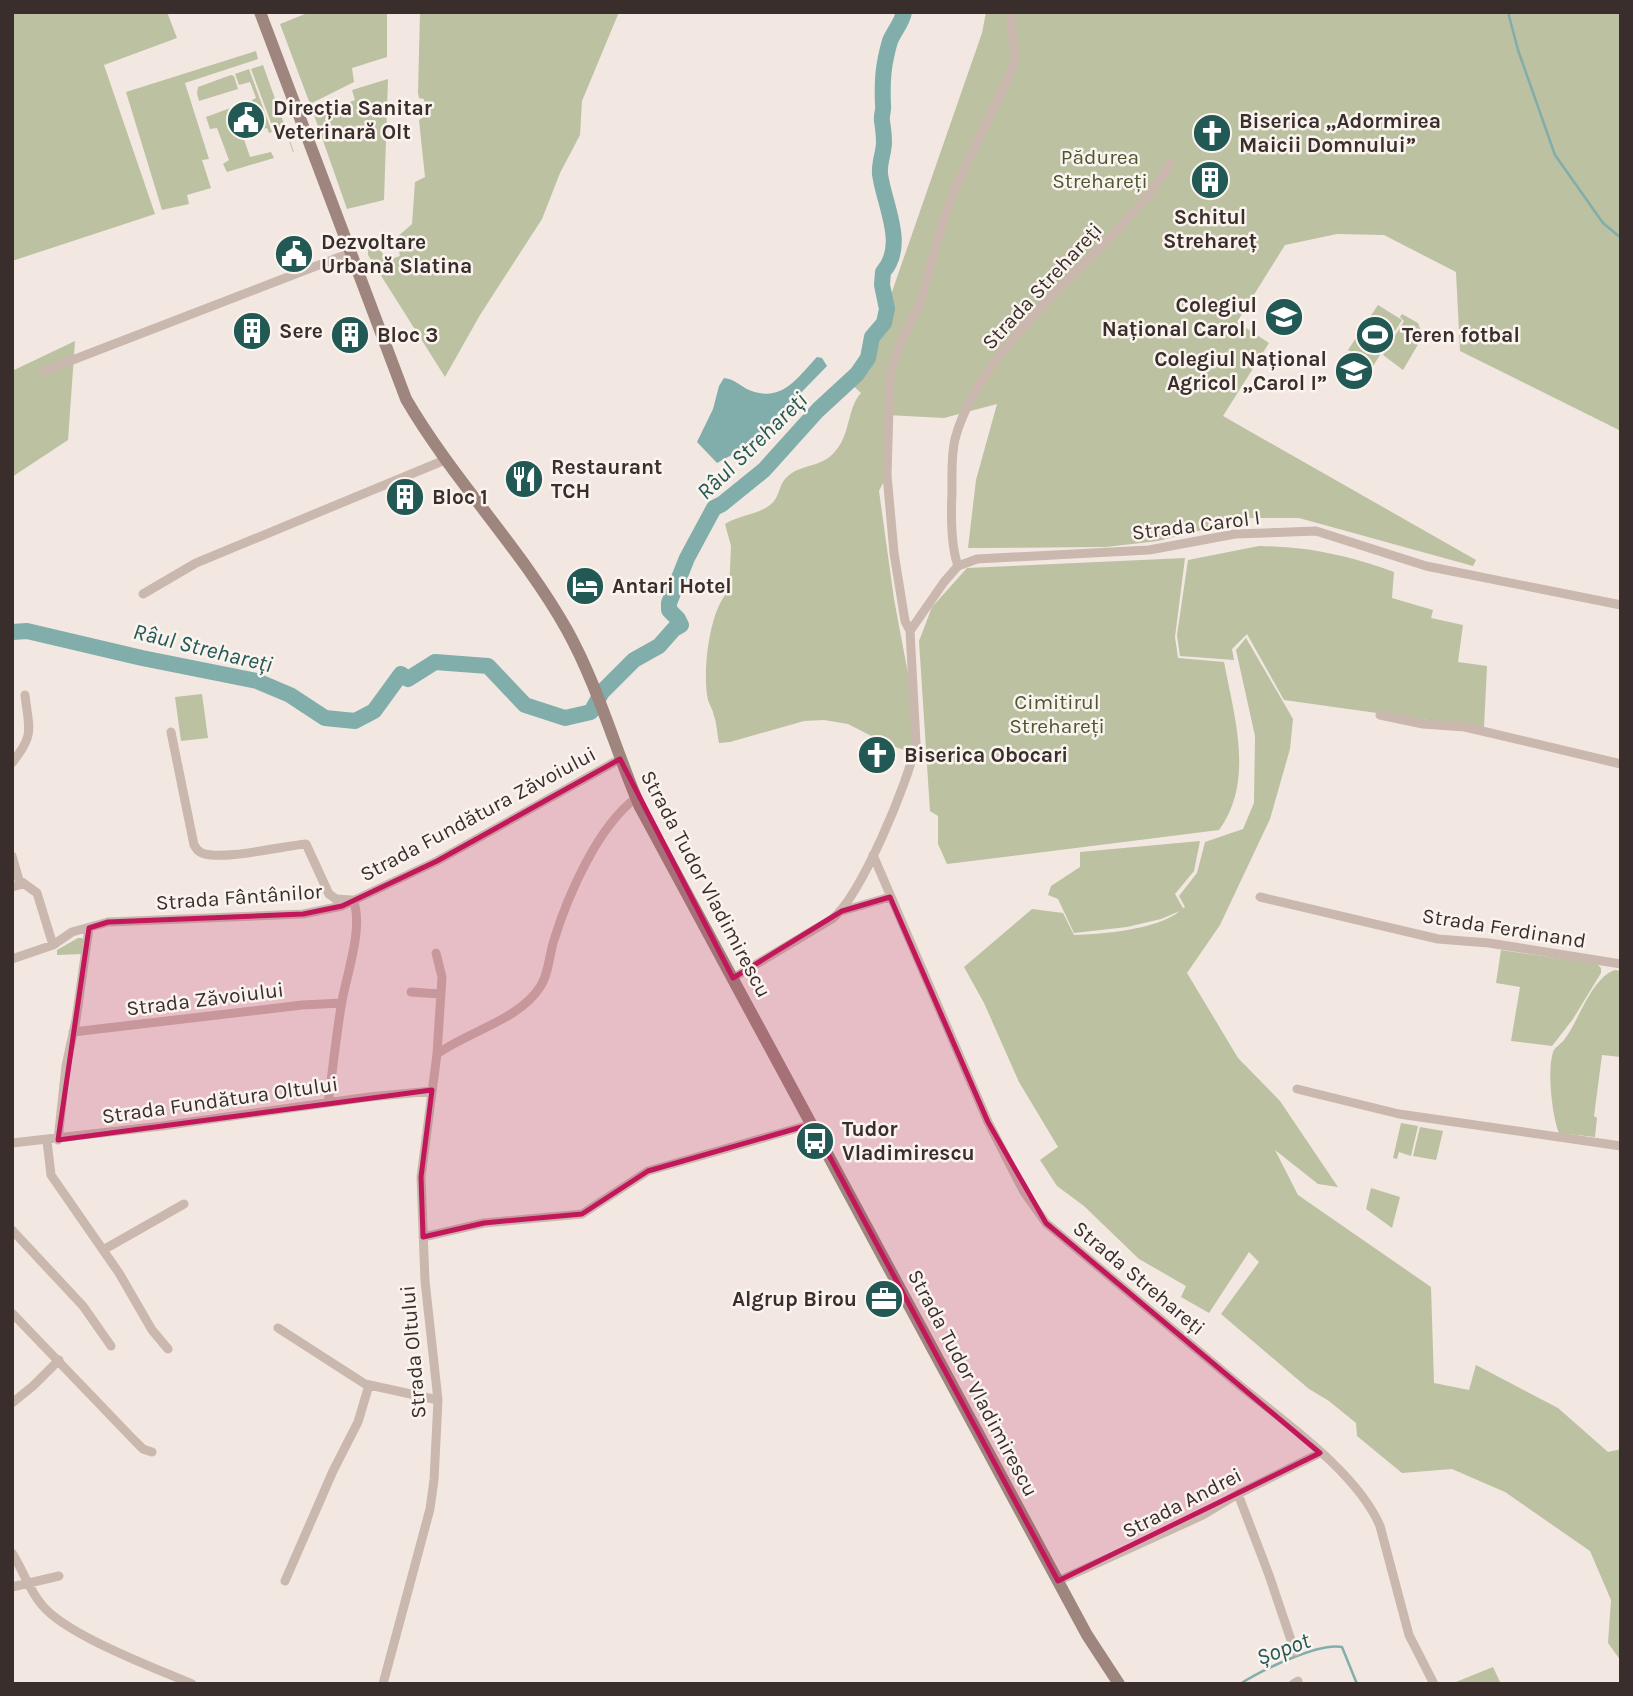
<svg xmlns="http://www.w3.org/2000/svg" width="1633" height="1696" font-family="Karla,sans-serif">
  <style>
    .green { fill: #bbc1a1 }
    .water { fill: #81aeaa }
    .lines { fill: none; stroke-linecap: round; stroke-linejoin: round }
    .stream { stroke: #81aeaa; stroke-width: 2.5 }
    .river { stroke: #81aeaa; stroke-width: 16 }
    .street { stroke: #cab7ad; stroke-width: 9 }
    .secondary { stroke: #9e867e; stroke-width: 12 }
    .marked { fill: #c2185b; fill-opacity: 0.2; stroke: #c2185b; stroke-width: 5; stroke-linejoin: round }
    .labels { text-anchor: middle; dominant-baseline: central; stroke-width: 5; stroke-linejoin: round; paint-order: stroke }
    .poi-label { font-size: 21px; font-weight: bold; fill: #392e2b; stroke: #faf3ee; text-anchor: start }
    .park-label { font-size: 21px; fill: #4d5630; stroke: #faf3ee }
    .street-label { font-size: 21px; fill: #392e2b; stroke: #faf3ee }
    .water-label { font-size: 23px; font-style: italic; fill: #225955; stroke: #faf3ee }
  </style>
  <rect width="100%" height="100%" fill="#f2e8e1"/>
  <!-- green -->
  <path class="green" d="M12,12h155l10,26 -73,27 51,149 -143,47z
    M310,12h77v45l-35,11 2,14 -44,22 -30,-80z
    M420,12h199l-37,89 -2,34 -20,38 -18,46 -62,96 -35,62 -77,-122v-6l11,-3 6,13 4,1 11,-4 -4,-18 16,-14 3,-42 10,-5 -6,-57 6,-4 -1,-17 -5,-1 -1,-5z
    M986,12h635v419l-161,-80 -4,-79 -72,-37 -47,-1 -52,11 -48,77 32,21 -46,73 253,144 -3,6 -174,-48h-49l-92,23 -52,6 -138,1 8,-68 21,-76 -53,14 -57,-3v60l-8,16 15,108 18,96 2,58 -25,-8 -41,-21 -24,-4 -20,1 -74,21 -11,1c-2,-9 -2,-19 -5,-27 -1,-6 -4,-10 -6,-16 -6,-25 1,-92 21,-109l2,-45 -6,-22c15,-9 32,-9 45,-19 10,-7 8,-20 17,-28 17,-16 38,-6 54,-34 9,-16 8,-37 20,-50l-13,-12 30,-49 104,-299z
    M256,51l2,8 -73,24 24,76 -7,1 9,28 -24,7 2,9 -27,6 -36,-118z
    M263,65l31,87h-1l-9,-25 -10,4 -23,-62z
    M249,69l23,63 -3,1 -2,-5 -4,1 -11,-29 4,-2 -6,-16 -11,3 -4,-11z
    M231,75l3,1 4,13 -39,12 -2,-8 1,-6z
    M388,79l-4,121 -37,9 -34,-97 19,-9 4,12 17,-5 -3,-8 5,-2 -3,-10z
    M233,107l17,50 21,-5 3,6 -47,14 -4,-8 6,-4 -12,-32 -7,1 -4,-12z
    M1378,305l24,15 -29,46 -25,-16z
    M1402,314l16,9 5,13 -20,34 -20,-15 21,-34 -4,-4z
    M75,341l-7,99 -56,37v-106z
    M1346,352l10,8 -12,17 -10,-7z
    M1259,546c51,1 87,9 135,26l-2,26 41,12 -2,8 32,7 -5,37 29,4 -3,62 -200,-28 -37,-66 -15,15 2,11 -54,-4 -3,-21 11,-75z
    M1185,558l-10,79 3,21 46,4c10,54 31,119 -5,168l-272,34 -9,-20v-28l-8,-5 -11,-170 13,-34 35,-39z
    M1246,638l47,81 -3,30 -20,70 -50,106 -33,48 51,85 42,43 58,86 -20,-3 -43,-34 23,45 133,92 3,96 35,7 7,-25 82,43 50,44 13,-3v212l-13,-18 3,-43 -21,-49 -85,-59 -53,-23 -50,4 -45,-37 -1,-13 -27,-22 -20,-12 -88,-75 38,-52 -10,-10 -40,61 -28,-16 5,-11 -47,-27 -55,-53 -27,-20 -17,-26 18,-13 -39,-65 -35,-79 -20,-36 68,-58 31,4 11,22c29,-1 82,-5 106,-24l-19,8 -34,8 -53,6 -16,-34 -10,-4 3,-9 29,-19v-15l120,-11 -6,30 -19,23 8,14 2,-1 -6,-11 18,-23 8,-31 38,-13 11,-26 1,-67 -19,-86z
    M202,694l6,44 -27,3 -6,-44z
    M78,938h4l2,3 -1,13 -26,1v-5z
    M1501,950l96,14 4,4v5l-28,46 -21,27 -41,-5 9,-54 -24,-4z
    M1615,970l6,1v86l-19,-2 -8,61 3,2 -2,19 -36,-4c-7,-18 -12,-62 -6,-81 2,-5 8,-8 11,-12 15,-19 27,-62 51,-70z
    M1401,1123l17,3 -7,30 -12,-4 -2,7 -4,-1z
    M1420,1127l23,4 -7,29 -23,-4z
    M1371,1188l29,9 -8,31 -26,-19z
    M1493,1667l8,17h-50z"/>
  <!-- water -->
  <path class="water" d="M817,357l5,1 5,8 -77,79 -33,18 -20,-21 16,-33 6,-23 5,-8c11,1 16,8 25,12 33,13 47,-11 68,-33z"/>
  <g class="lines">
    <!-- stream -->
    <path class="stream" d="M1508,12l10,38 37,105 48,68 18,15
      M1240,1684c20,-13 79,-42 102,-37l15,37"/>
    <!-- river -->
    <path class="river" d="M12,632l15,-1 115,27 115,23 33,14 35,23 30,3 19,-10 27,-37 7,5 27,-17 53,4 37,39 40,13 26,-6 11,-20 32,-32 25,-14 15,-17 7,-4 -3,-6 -9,-9v-7l18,-45 27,-50 8,-4 42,-34 54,-60 39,-36 11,-16 4,-21 12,-14 3,-14 -5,-24 1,-13c24,-27 1,-67 -3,-98 -1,-12 4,-21 4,-32 0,-8 -1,-14 -2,-21 -1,-6 2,-11 1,-16 -1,-24 0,-40 7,-64 4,-10 12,-18 14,-29"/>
    <!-- street -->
    <path class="street" d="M44,371l306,-118
      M958,566c-7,-20 -7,-53 -6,-74 0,-18 -1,-36 3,-53 22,-83 116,-158 172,-220 16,-18 31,-34 43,-55
      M143,594l53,-31 249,-103
      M910,631l-5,-10 -11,-68 -7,-78 3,-101 10,-30 20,-41 22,-79 14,-38 55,-114 4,-15 -5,-45
      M1380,715l43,9 42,3 156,37
      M171,732l23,113c3,4 3,6 8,8 20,8 80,-7 104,-9l23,50 7,5 15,1
      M12,763c23,-29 17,-33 13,-68
      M873,855l115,267 36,70 22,31c64,53 128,107 192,161 45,37 119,88 142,142l29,109 25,49
      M12,856l7,24 18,13 16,52
      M12,887l11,-3
      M1260,897l178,42 51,4 132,21
      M842,911l48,-14
      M436,953l6,24 -5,77
      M12,959l41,-14 19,-13 36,-10 195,-8 39,-8 95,-45 183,-102
      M733,978l99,-59c29,-23 77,-138 84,-176l-6,-112 34,-49 14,-16 19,-7 172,-9 86,-16 81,-3 110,35 195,39
      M411,992l29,2
      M73,1032l229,-27 40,-2
      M1297,1089l102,25 222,32
      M328,1103c5,-34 8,-68 14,-102 5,-28 22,-75 11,-101
      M58,1140l8,-74 10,-46 13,-92
      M47,1141l4,34 68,98 33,57 16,19
      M12,1143l150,-17 207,-29 63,-6
      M12,1230l71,76 28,40
      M423,1237l61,-14 98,-9 66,-43 164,-47
      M103,1250l81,-46
      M12,1313l120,125 11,11 9,3
      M278,1328l87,56 73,16
      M12,1403l21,-17 26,-26
      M1238,1494l31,81 26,77
      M12,1553c11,17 17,37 30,52 24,30 113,63 150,79
      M285,1581l48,-110 25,-49 11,-37
      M1058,1581l145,-66 35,-21 82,-41
      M12,1587l47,-11
      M383,1684l47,-175 4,-29 4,-80 -13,-119 -4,-104 16,-123c32,-23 82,-34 103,-67 9,-13 9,-32 14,-47 14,-45 44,-114 82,-142
      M1293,1684l5,-3"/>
    <!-- secondary -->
    <path class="secondary" d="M260,12l146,387c47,81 115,149 161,231 31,56 48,119 73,177l447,828 32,49"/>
  </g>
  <!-- marked area -->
  <path class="marked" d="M620,759l113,219 109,-67 48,-14 98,225 58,101 274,230 -262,128 -246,-457 -164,47 -66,43 -98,9 -61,14 -2,-60 11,-87 -374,50 31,-212 19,-6 195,-8 39,-8 95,-45z"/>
  <!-- icons -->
  <defs>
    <g id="civic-disc" transform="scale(2.0125)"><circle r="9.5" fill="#225955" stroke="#faf3ee"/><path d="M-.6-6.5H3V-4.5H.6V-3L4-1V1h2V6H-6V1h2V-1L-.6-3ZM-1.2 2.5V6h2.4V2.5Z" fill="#fff"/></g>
    <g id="church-disc" transform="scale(2.0125)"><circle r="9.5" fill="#225955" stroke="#faf3ee"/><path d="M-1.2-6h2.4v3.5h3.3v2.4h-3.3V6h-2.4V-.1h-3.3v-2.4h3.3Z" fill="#fff"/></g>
    <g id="building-disc" transform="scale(2.0125)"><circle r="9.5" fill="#225955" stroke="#faf3ee"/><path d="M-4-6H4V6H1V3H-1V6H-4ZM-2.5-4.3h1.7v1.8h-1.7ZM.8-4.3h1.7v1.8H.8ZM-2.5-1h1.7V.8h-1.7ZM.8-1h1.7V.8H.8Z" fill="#fff"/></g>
    <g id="school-disc" transform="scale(2.0125)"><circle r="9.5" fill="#225955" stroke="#faf3ee"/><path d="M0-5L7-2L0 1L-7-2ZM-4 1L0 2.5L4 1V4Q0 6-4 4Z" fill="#fff"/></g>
    <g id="stadium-disc" transform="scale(2.0125)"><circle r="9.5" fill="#225955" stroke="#faf3ee"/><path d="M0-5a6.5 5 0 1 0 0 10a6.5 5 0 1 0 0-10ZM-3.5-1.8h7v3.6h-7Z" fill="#fff"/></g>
    <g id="restaurant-disc" transform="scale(2.0125)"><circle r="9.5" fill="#225955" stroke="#faf3ee"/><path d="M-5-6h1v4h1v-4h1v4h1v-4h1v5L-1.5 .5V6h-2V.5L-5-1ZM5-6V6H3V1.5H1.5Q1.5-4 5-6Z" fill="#fff"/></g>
    <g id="hotel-disc" transform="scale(2.0125)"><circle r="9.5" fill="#225955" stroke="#faf3ee"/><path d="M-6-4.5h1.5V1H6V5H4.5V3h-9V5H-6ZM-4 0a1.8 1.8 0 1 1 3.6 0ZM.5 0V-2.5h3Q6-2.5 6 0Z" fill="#fff"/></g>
    <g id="bus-disc" transform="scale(2.0125)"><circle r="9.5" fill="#225955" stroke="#faf3ee"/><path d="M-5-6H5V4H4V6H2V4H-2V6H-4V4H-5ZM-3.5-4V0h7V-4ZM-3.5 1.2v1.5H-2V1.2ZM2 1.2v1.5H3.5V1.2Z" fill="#fff"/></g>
    <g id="office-disc" transform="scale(2.0125)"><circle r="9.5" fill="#225955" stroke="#faf3ee"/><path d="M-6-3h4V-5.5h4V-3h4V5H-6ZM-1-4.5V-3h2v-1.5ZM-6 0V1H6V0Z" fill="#fff"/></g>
  </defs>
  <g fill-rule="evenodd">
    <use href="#civic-disc" x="246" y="120"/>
    <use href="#church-disc" x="1212" y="133"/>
    <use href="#building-disc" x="1210" y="180"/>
    <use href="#civic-disc" x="294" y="254"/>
    <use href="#school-disc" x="1284" y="317"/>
    <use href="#building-disc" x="252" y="331"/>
    <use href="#building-disc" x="350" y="335"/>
    <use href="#stadium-disc" x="1375" y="335"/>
    <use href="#school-disc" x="1354" y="371"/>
    <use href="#restaurant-disc" x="524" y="479"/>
    <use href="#building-disc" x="405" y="497"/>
    <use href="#hotel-disc" x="585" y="586"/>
    <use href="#church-disc" x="877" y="755"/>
    <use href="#bus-disc" x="815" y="1141"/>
    <use href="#office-disc" x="884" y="1299"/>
  </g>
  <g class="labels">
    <!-- poi labels -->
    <g class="poi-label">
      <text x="273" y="108">Direcția Sanitar<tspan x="273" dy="24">Veterinară Olt</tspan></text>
      <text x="1239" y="121">Biserica „Adormirea<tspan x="1239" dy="24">Maicii Domnului”</tspan></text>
      <text x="1210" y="217" text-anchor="middle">Schitul<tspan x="1210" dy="24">Strehareț</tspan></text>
      <text x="321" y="242">Dezvoltare<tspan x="321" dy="24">Urbană Slatina</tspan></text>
      <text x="1257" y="305" text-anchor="end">Colegiul<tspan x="1257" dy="24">Național Carol l</tspan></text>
      <text x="279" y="331">Sere</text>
      <text x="377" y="335">Bloc 3</text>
      <text x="1402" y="335">Teren fotbal</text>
      <text x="1327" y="359" text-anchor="end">Colegiul Național<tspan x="1327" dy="24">Agricol „Carol I”</tspan></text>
      <text x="551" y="467">Restaurant<tspan x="551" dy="24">TCH</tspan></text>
      <text x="432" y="497">Bloc 1</text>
      <text x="612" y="586">Antari Hotel</text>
      <text x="904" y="755">Biserica Obocari</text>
      <text x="842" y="1129">Tudor<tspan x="842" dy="24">Vladimirescu</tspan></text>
      <text x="857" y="1299" text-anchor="end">Algrup Birou</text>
    </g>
    <!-- park labels -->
    <g class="park-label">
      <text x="1100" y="157">Pădurea<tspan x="1100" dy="24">Strehareți</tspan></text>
      <text x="1057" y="702">Cimitirul<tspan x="1057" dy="24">Strehareți</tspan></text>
    </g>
    <!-- street labels -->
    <g class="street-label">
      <text transform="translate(1042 286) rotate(-47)">Strada Strehareți</text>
      <text transform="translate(1196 525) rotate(-7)">Strada Carol I</text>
      <text transform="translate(478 814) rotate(-28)">Strada Fundătura Zăvoiului</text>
      <text transform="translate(706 884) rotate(62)">Strada Tudor Vladimirescu</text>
      <text transform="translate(239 897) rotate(-4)">Strada Fântânilor</text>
      <text transform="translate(1504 928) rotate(9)">Strada Ferdinand</text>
      <text transform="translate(205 999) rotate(-7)">Strada Zăvoiului</text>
      <text transform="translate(220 1100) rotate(-8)">Strada Fundătura Oltului</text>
      <text transform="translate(1139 1278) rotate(40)">Strada Strehareți</text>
      <text transform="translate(413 1352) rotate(-95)">Strada Oltului</text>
      <text transform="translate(973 1383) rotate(62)">Strada Tudor Vladimirescu</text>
      <text transform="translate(1182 1503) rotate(-27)">Strada Andrei</text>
    </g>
    <!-- water labels -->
    <g class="water-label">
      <text transform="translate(752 446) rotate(-44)">Râul Strehareți</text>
      <text transform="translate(203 648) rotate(14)">Râul Strehareți</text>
      <text transform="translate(1283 1649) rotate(-20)">Șopot</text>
    </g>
  </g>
  <!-- border -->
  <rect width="1633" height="1696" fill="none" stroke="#392e2b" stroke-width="28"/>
</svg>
